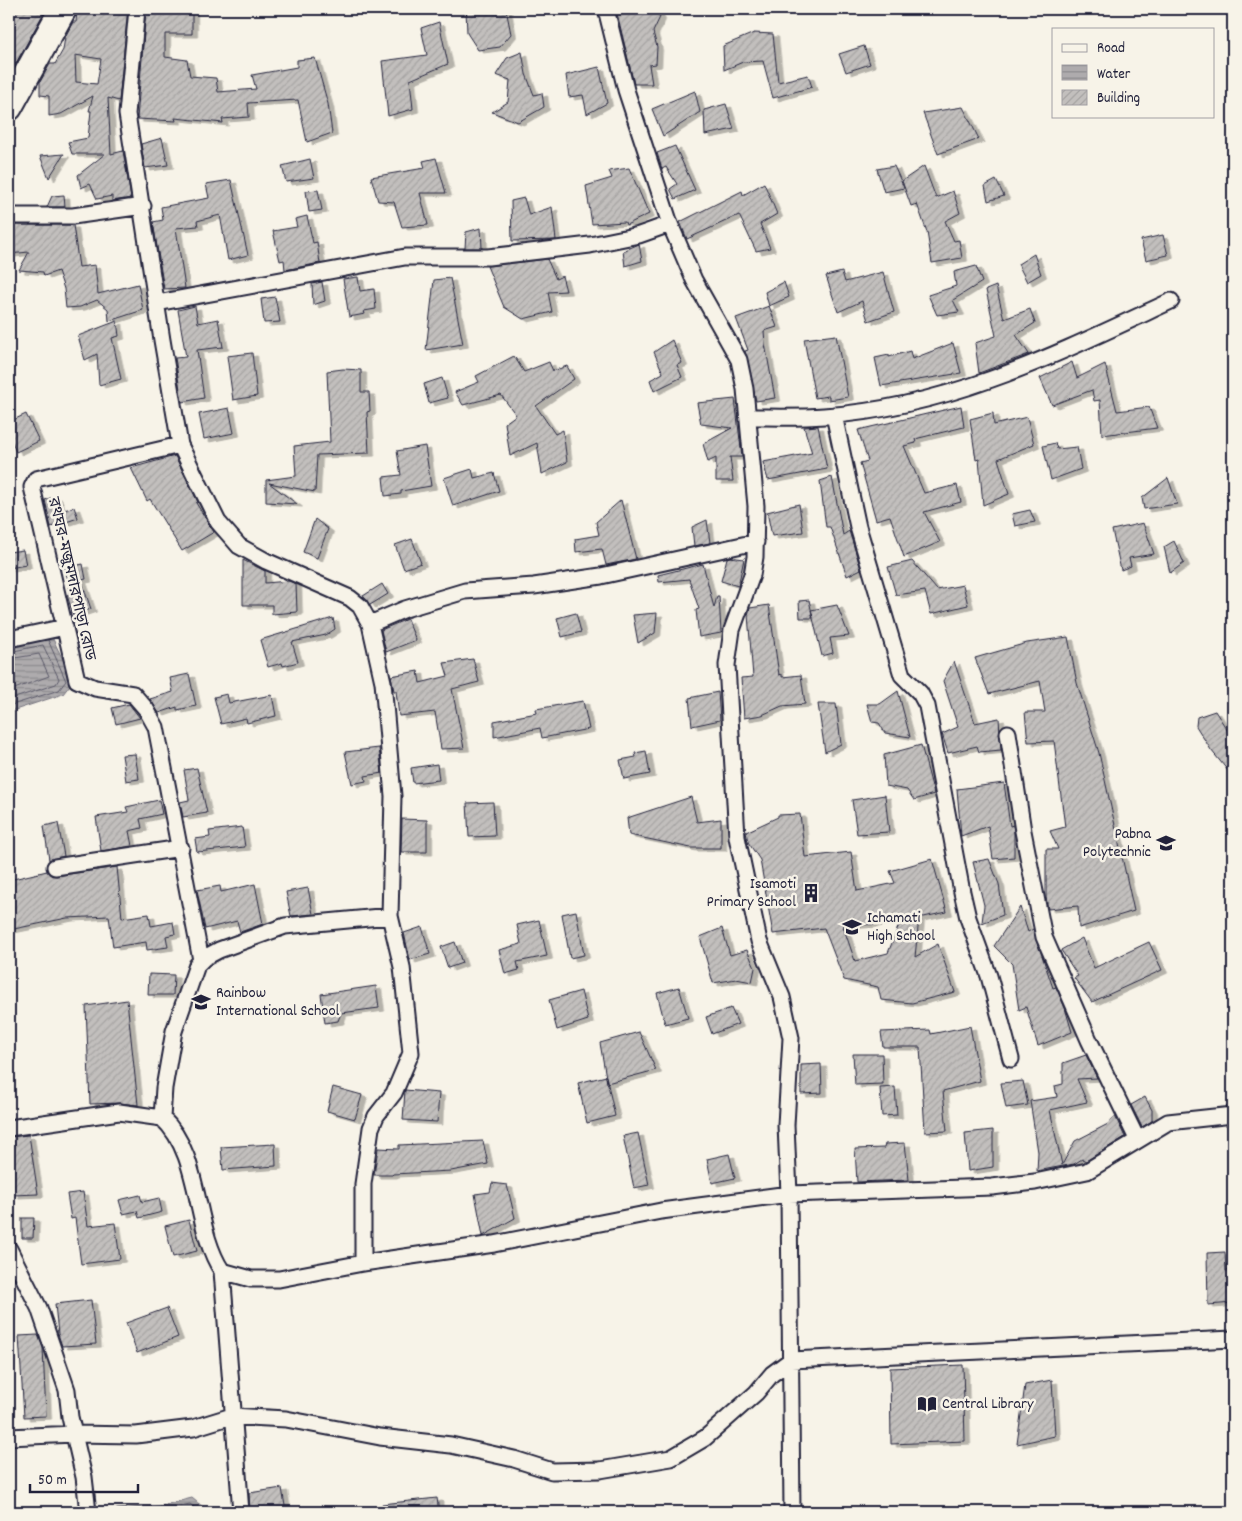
<svg xmlns="http://www.w3.org/2000/svg" width="1242" height="1521" font-family="Dekko,'Noto Sans Bengali',sans-serif">
  <style>
    .water { fill: url(#water-rules); stroke: #76747f }
    .lines { fill: none; stroke-linecap: round; stroke-linejoin: round }
    .shore { stroke: #5a5969; stroke-width: 1 }
    .building { fill: url(#building-hatch); stroke: #22223b; fill-rule: evenodd; filter: url(#shadow) }
    .street-casing { stroke: #22223b; stroke-width: 19 }
    .highway-casing { stroke: #22223b; stroke-width: 30 }
    .street { stroke: #f7f3e8; stroke-width: 15 }
    .highway { stroke: #f7f3e8; stroke-width: 26 }
    .labels { text-anchor: middle; dominant-baseline: central; stroke-width: 5; stroke-linejoin: round; paint-order: stroke }
    .street-label { font-size: 16px; fill: #22223b; stroke: #f7f3e8 }
    .poi-label { font-size: 16px; fill: #22223b; stroke: #f7f3e8; text-anchor: start }
  </style>
  <defs>
    <pattern id="water-rules" width="6" height="5" patternUnits="userSpaceOnUse" patternTransform="scale(1.25)"><rect width="6" height="5" fill="#aeabad"/><path d="M0 2.5h6" fill="none" stroke="#8d8b8e"/></pattern>
    <pattern id="building-hatch" width="6" height="6" patternUnits="userSpaceOnUse" patternTransform="scale(1.25)"><rect width="6" height="6" fill="#c2bfbd"/><path d="M-1 1l2-2M0 6l6-6M5 7l2-2" fill="none" stroke="#a6a4a3"/></pattern>
    <filter id="shadow"><feDropShadow dx="5.5" dy="3" stdDeviation="0" flood-color="#0004"/></filter>
  </defs>
  <rect width="100%" height="100%" fill="#f7f3e8"/>
  <filter id="ink" filterUnits="userSpaceOnUse"><feTurbulence type="fractalNoise" baseFrequency=".02" numOctaves="2"/><feDisplacementMap in="SourceGraphic" scale="10" xChannelSelector="R" yChannelSelector="G"/><feConvolveMatrix kernelMatrix="1 2 1 2 8 2 1 2 1" color-interpolation-filters="sRGB"/></filter>
  <g filter="url(#ink)">
    <!-- water -->
    <path class="water" d="M52,637l21,44 -10,13 -54,18v-71z
      M192,1498l11,9 2,5h-93l5,-3 43,-3z"/>
    <g class="lines">
      <!-- shore -->
      <path class="shore" d="M9,652l34,-7 16,34 -3,5 -47,16
        M9,659l30,-5 10,22 -40,15
        M9,706l50,-16 7,-9 -18,-41
        M135,1512l26,-2 29,-6 10,8"/>
    </g>
    <!-- building -->
    <path class="building" d="M9,9h37l-30,54 -7,7z
      M125,9h3l-9,92 -11,-3 3,56 12,-3 8,47 -19,3v-5l-15,3 -7,-15 -9,4 -3,-13 27,-21h-33l-4,-12 20,-4 3,-27h-2l4,-15 -32,18 -12,2v-20l-9,-1v-13l10,-18h5l8,-14 2,-13 8,-15h3l1,-11 48,1zM75,55l26,4 -4,25 -21,-2z
      M146,9h46v25h-27v23l22,3 3,16 26,2 2,14 38,-3 -4,-14 45,-8v-7l18,-2 13,46 4,29 -25,9 -9,-42 -50,3 1,14 -27,2 1,4 -48,-5 1,3 -39,-2z
      M466,9h40l5,25 -11,13 -22,3 -11,-17z
      M616,9h41l3,8 -7,15 4,15 -1,17 -7,1 3,19h-18z
      M439,22l9,42 -38,16 3,29 -25,7 -6,-55 45,-6 -6,-27z
      M754,33l19,1 5,48 30,-7 4,12 -39,11 -10,-37 -20,1 -19,8 -1,-24z
      M864,46l6,18 -24,8 -7,-18z
      M522,52l4,22 8,21 8,-2 2,14 -26,15 -26,-10 16,-10 2,-22 -14,-5 11,-17z
      M599,67l8,36 -20,11 -4,-19 -14,2 -3,-22z
      M695,91l5,21 -37,24 -11,-27z
      M726,104l8,25 -29,6 -1,-25z
      M963,107l16,32 -41,15 -15,-41z
      M162,138l6,27 -23,3 -4,-24z
      M675,146l20,44 -20,9 -5,-10 7,-5 -11,-17 -4,2 -5,-16z
      M64,154l-15,24 -9,-22z
      M436,158l10,35h-26l8,32 -26,2 -8,-25 -16,-1 -7,-24 54,-9 -2,-7z
      M310,159l4,19 -28,4 -4,-16z
      M894,166l10,22 -20,4 -7,-23z
      M924,166l12,32 17,-7 7,22 -15,8 9,20 5,-1 3,18 -30,5 -5,-31 -10,-28 -6,2 -9,-25z
      M629,168l20,46 -23,11 -1,-3 -33,2 -6,-38 26,-8 -3,-7z
      M231,180l17,75 -20,5 -8,-45 -23,6 1,5 -22,2 9,60 -21,1 -11,-67 10,-2 -2,-13 48,-9 -3,-14z
      M996,180l8,16 -16,5 -3,-15z
      M764,183l13,31 -17,10 10,24 -14,3 -17,-36 -52,24 -7,-17 62,-31 1,4z
      M318,190l4,20 -13,2 -3,-21z
      M64,195l1,12h-18l5,-11z
      M524,198l5,17 23,-8 4,33 -44,1 -1,-40z
      M307,216l6,27 4,-1 3,21 -35,7 -1,-10 -4,1 -7,-30 24,-4 -2,-8z
      M9,225h64l6,42 16,-2 3,29 40,-10 5,26 -34,11 -1,-12 -11,-9 -17,7 -14,1 -2,-19 -6,-18 -14,5 -1,-4 -24,-2 10,-18 -20,2z
      M481,228l1,20h-17l1,-16z
      M1163,235l5,20 -22,5 -5,-20z
      M639,244l3,17 -17,5 -2,-15z
      M1034,254l7,20 -14,8 -9,-18z
      M547,259l9,20 6,-3 4,15 -18,1 4,20 -29,7 -19,-12 -17,-41z
      M976,266l6,16 -29,18 6,12 -22,3 -9,-20 28,-9 -2,-14z
      M842,272l3,10 38,-10 11,40 -26,9 -6,-20 -24,11 -12,-36z
      M358,277l2,14 14,-2 2,20 -12,2 1,3 -16,3 -6,-38z
      M450,278l13,66 -37,6 8,-70z
      M322,282l3,19 -12,4 -1,-21z
      M784,282l5,15 -20,9 -4,-14z
      M996,286l8,33 26,-10 5,14 -19,12 13,19 -50,19 -4,-30 21,-7 -10,-46z
      M275,297l5,25 -16,1 -3,-24z
      M195,306l3,17 20,-4 5,28 -26,3 7,48 -22,4 -7,-44 11,-1 -8,-47z
      M769,306l8,21 -13,4 1,13 10,54 -19,3 -11,-50 3,-1 -12,-32z
      M117,321l2,15 -7,2 9,41 -22,6 -2,-31 -12,6 -7,-24z
      M836,335l12,62 -19,3v-4l-14,2 -11,-59z
      M672,340l10,23 -5,2 5,12 -28,14 -4,-11 13,-7 -9,-21z
      M953,343l8,30 -80,13 -6,-28 14,-3v2l21,-6 2,8z
      M252,353l5,43 -24,4 -6,-44z
      M514,356l10,16 25,-10 4,9 14,-5 7,13 -38,27 19,28 8,-4 4,32 -25,12 -5,-31 -27,13 -5,-33 11,-8 -15,-20 -38,10 -8,-13 24,-10 -3,-6z
      M1072,362l5,16 28,-14 12,47 32,-4 8,21 -55,7 -2,-35 -6,1 -2,-11 -40,15 -12,-27z
      M343,369l18,1v22h8l1,19 -3,1 2,41 -52,2 -2,37 -46,-9 28,21 -31,-2v-22l30,-4 -2,-30 36,-4 -3,-71z
      M442,378l6,20 -19,5 -5,-19z
      M735,399l7,58h-12l3,24h-17v-23l-8,4 -5,-18 29,-16 -31,-4 -4,-21z
      M961,406l3,21 -49,12 1,4 -12,3 20,47 33,-8 4,17 -37,10 16,30 -36,15 -14,-41 -14,4 -16,-57 8,-2 -10,-31z
      M229,408l5,25 -30,6 -5,-25z
      M993,413l1,12 33,-8 7,27 -36,15 11,35 -26,11 -4,-46 -3,1 -6,-41z
      M26,414l13,27 -23,11 -7,-17v-13z
      M818,426l9,43 -59,11 -5,-18 49,-9 -8,-26z
      M1055,443l2,6 20,-2 4,22 -30,11 -8,-34z
      M425,446l6,40 -30,5v3l-16,2 -2,-19 18,-2 -4,-24z
      M175,456l23,46 -2,1 18,29 -32,19 -32,-52 -3,2 -16,-33z
      M472,469l2,9 20,-5 5,18 -46,15 -9,-28z
      M832,477l11,58 6,-4 12,38 -14,7 -17,-49h-4l-6,-46z
      M1168,478l9,26 -33,5 -2,-11z
      M56,496l5,15 13,-4 4,11 -27,9 -6,-27z
      M621,500l15,59 -30,6 -4,-16 -26,3 -1,-13 24,-4 -3,-13z
      M799,504l4,28 -31,4 -5,-24z
      M1030,510l5,12 -20,4 -3,-12z
      M315,519l13,10 -11,29 -14,-6z
      M707,520l3,23 -16,3 -2,-19z
      M1143,523l11,31 -25,4 2,8 -10,4 -9,-40z
      M412,539l9,24 -17,6 -9,-24z
      M1174,541l10,22 -14,10 -6,-26z
      M23,550l3,15 -17,3v-16z
      M730,557l14,2 -6,27 -17,-5 6,-23z
      M243,560l22,11v12l24,-2 7,3 1,28 -25,2v-9h-29z
      M912,561l25,29 26,-5 5,20 -37,9 -6,-23 -29,4 -8,-28z
      M83,564l3,15 -5,1 10,29 -18,6 -6,-20 4,-2 -6,-25z
      M703,564l11,44 3,-12h2l2,37 -22,4 -3,-27 3,-1 -10,-30 -30,3 -1,-7z
      M382,584l6,10 -18,11 -7,-9z
      M809,600l4,18h-13l-1,-17z
      M769,605l10,70 3,-1v3l19,-2 4,29 -23,2 -20,9 -18,3 -3,-40 12,-1 -5,-62 2,-7z
      M837,605l12,31 -19,2 3,15 -11,3 -11,-46z
      M576,613l5,19 -19,5 -5,-19z
      M657,613l-2,20 -17,10 -5,-28z
      M333,618l2,11 -9,6 -34,7 6,20 -15,4 -1,-3 -14,4 -8,-27z
      M407,619l9,21 -30,12 -5,-22z
      M1068,637l9,46 22,70 35,158 -55,17 -1,-22 -30,3 -2,-12v-48h12l-8,-18 15,-4 -11,-86 -26,1 -3,-30h20l-5,-31 -51,13 -14,-36 52,-15z
      M473,659l6,23 -27,7 12,59 -23,1 -6,-37 -36,4 -3,-25h-2l-3,-15 27,-5 2,12 28,-7 -4,-13z
      M954,661l21,62 24,-5 2,32 -22,2 -2,-6 -29,7 -6,-19 16,-7 -15,-46z
      M189,674l7,32 -19,4v-3l-18,6 -9,-14 23,-7 -3,-14z
      M898,691l12,46 -25,-4 -6,-10 -7,-1 -5,-18h13z
      M718,692l2,28 -28,6 -3,-28z
      M227,694l2,9 43,-8 4,21 -29,7 -1,-5 -25,6 -7,-27z
      M583,701l6,28 -47,9 -2,-10 -46,9v-16l43,-8 -1,-4z
      M129,704l11,14 -24,6 -4,-16z
      M818,704h18l5,40 -16,8z
      M1215,711l18,28v38l-22,-27 -15,-24 1,-9z
      M921,745l13,49 -20,6 -7,-10 -21,-4 -2,-31z
      M379,748l3,25 -17,3 1,5 -14,3 -7,-32z
      M646,751l4,23 -26,5 -4,-19 16,-3 -1,-4z
      M135,754l4,25 -13,2 -4,-26z
      M437,764l2,16 -26,3 -2,-15z
      M197,768l10,45 -24,4 -3,-15 9,-2 -5,-30z
      M1004,783l6,43 3,-1 1,7v25l-21,2 -5,-33 -27,10 -4,-47z
      M885,795l4,37 -32,2 -5,-34z
      M691,797l6,25 24,-3v29h-30l-62,-13 -2,-17z
      M159,800l3,14 -22,5 2,9 -13,3 3,15 -31,5 -5,-34 32,-5 -2,-5z
      M493,802l2,34 -26,1 -2,-34z
      M800,814l5,43 46,-5 6,39 38,-8 -5,-12 42,-12 15,53 -28,6 -4,39 23,-13 17,48 -43,11 -31,-3 -3,-13 -34,-7 -20,-52 -51,6 -13,-74 -12,-18 -2,-10 32,-15v-2zM902,917l-14,36 -33,8 -12,-35 30,-2z
      M402,819l25,1v32h-26z
      M58,823l6,33 -15,4 -5,-34z
      M242,827l3,20 -48,5 -2,-13 15,-2 -1,-6z
      M989,859l10,25 4,31 -21,8 2,-18 -11,-43z
      M117,867l5,51 27,-4 2,12 22,-4 2,12 -9,2 2,11 -21,3 -1,-8 -33,5 -4,-31 -42,2 -58,12v-50l38,-9 4,4 5,1z
      M255,884l8,40 -23,8 -3,-11 -32,8 -8,-39 23,-4 1,6z
      M308,888l5,26 -22,2 -5,-24z
      M1020,907l8,25 5,-3 20,59 3,-1 9,21 7,24 -34,14 -12,-39 -7,3 -7,-46 -18,-18z
      M576,911l8,44 -14,3 -8,-44z
      M539,920l8,36 -30,6 2,8 -14,4 -6,-24 22,-6 -4,-19z
      M422,927l8,27 -20,6 -6,-27z
      M722,928l8,27 17,-5 8,18 -3,14 -16,-3 -23,4 -13,-46z
      M1082,938l12,30 55,-26 13,28 -70,32 -18,-24 4,-2 -17,-26z
      M455,942l7,21 -14,5 -7,-21z
      M149,974l25,1 -1,20h-25z
      M376,986l3,22 -38,5 -3,8 -13,2 -4,-29z
      M679,987l9,31 -23,6 -8,-31z
      M581,991l7,29 -31,10 -8,-30z
      M127,1000l11,105 -18,-2 -30,1 -4,-98z
      M731,1008l7,16 -26,10 -6,-17z
      M970,1026l10,55 -37,10 4,40 -22,1 -5,-85h-37l-2,-15 49,-2 1,4z
      M639,1032l17,38 -49,13 -7,-40z
      M853,1054h29l1,30 -28,1z
      M1086,1055l11,23 -20,1 10,23 -37,8 12,55 13,-24 33,-17 7,-8 10,21 -39,24 -4,-2 -8,5 -37,7 1,-19 -8,-51 27,-4 -2,-11 8,-2v-21z
      M821,1064l1,29 -21,1v-29z
      M606,1076l9,40 -28,7 -9,-40z
      M1023,1081l5,24 -22,3 -5,-25z
      M333,1087l29,8 -7,24 -28,-8z
      M895,1087l2,28 -15,1 -2,-28z
      M405,1090l34,3 -2,29 -34,-2z
      M1145,1097l7,13v11l-10,6 -11,-22z
      M993,1130v37l-25,4 -3,-38z
      M638,1133l11,52 -15,3 -11,-52z
      M29,1135l9,59 -25,1 -4,-24v-34z
      M483,1141l5,23 -37,7 -58,3 -1,1h-18l4,-27 21,1v-4z
      M905,1143l4,37 -52,2 -2,-33 29,-1 1,-4z
      M275,1144l1,22 -53,4 -2,-23z
      M729,1154l6,24 -23,5 -5,-24z
      M492,1183l15,2 8,33 -32,18 -8,-42 15,-2z
      M83,1192l5,34 27,-3 5,36 -39,5 -6,-46 -4,1 -4,-25z
      M140,1195l2,7 17,-4 3,14 -23,6 -2,-7 -14,3 -4,-14z
      M22,1218h12l-1,20h-11z
      M189,1220l8,31 -24,6 -8,-31z
      M1225,1252l1,19 7,-1v33l-25,2 -1,-52z
      M91,1300l5,44 -34,2 -4,-12 -3,-30z
      M167,1308l11,29 -41,16 -11,-30z
      M38,1335l5,13 3,68 -22,1 -5,-81z
      M963,1365l2,76 -74,3 -1,-76z
      M1052,1380l3,56 -38,8 8,-59z
      M282,1488l4,24h-36l-1,-19z
      M437,1498l2,14h-56l-1,-8z"/>
    <g class="lines">
      <!-- street casing -->
      <g class="street-casing">
        <path id="street" d="M137,9l-10,105 35,226 18,105 38,77 21,24 27,15 84,37 10,8 10,18 13,58 10,114 -3,120 12,51 9,86 -17,40 -18,23 -5,12 -8,56v79
          M606,9l20,81 44,134 24,56 45,80 6,29 11,117 -1,51 -3,18 -20,55 -5,35 10,172 22,104 23,56 9,41 -5,87 3,69 3,318
          M9,216h64l70,-10
          M157,303l248,-46h83l102,-12 49,-10 31,-11
          M834,415l24,112 44,148 18,18 7,13 35,186 6,26 21,58 22,83
          M748,417c25,0 51,1 76,-1 128,-9 233,-62 347,-115
          M180,445l-144,34 -4,8 45,193 18,8 38,6 13,15 10,18 45,233
          M370,624l35,-15 60,-18 69,-5 67,-10 155,-34
          M9,639l56,-12
          M1008,733l15,98 21,106 45,103 48,99
          M55,867l126,-19
          M162,1118l2,-30 10,-57 23,-66 7,-7 15,-8 66,-24 105,-10
          M9,1128l110,-16 43,6c40,37 31,109 60,153l29,8h28l84,-16 131,-19 167,-33 128,-17 203,-7 43,-5 52,-11 81,-49 65,-7
          M9,1249l30,59 28,82 3,27 14,60 4,35
          M222,1271l19,241
          M9,1437l65,-3 62,1 57,-7 39,-12 54,3 94,18 71,8 63,14 38,12 48,-1 71,-12 34,-20 51,-45 16,-19 19,-14 442,-21"/>
      </g>
      <!-- highway casing -->
      <g class="highway-casing">
        <path id="highway" d="M9,107l54,-98"/>
      </g>
      <!-- street -->
      <use href="#street" class="street"/>
      <!-- highway -->
      <use href="#highway" class="highway"/>
    </g>
  </g>
  <!-- icons -->
  <defs>
    <g id="university-bare" transform="scale(1.5)"><path d="M0-5L7-2L0 1L-7-2ZM-4 1L0 2.5L4 1V4Q0 6-4 4Z" fill="#22223b" stroke="#f7f3e8" stroke-width="2.5" paint-order="stroke"/></g>
    <g id="building-bare" transform="scale(1.5)"><path d="M-4-6H4V6H1V3H-1V6H-4ZM-2.5-4.3h1.7v1.8h-1.7ZM.8-4.3h1.7v1.8H.8ZM-2.5-1h1.7V.8h-1.7ZM.8-1h1.7V.8H.8Z" fill="#22223b" stroke="#f7f3e8" stroke-width="2.5" paint-order="stroke"/></g>
    <g id="school-bare" transform="scale(1.5)"><path d="M0-5L7-2L0 1L-7-2ZM-4 1L0 2.5L4 1V4Q0 6-4 4Z" fill="#22223b" stroke="#f7f3e8" stroke-width="2.5" paint-order="stroke"/></g>
    <g id="library-bare" transform="scale(1.5)"><path d="M-6-4Q-3-5.5-.7-3.5V5Q-3 3-6 4ZM6-4Q3-5.5 .7-3.5V5Q3 3 6 4Z" fill="#22223b" stroke="#f7f3e8" stroke-width="2.5" paint-order="stroke"/></g>
  </defs>
  <g fill-rule="evenodd">
    <use href="#university-bare" x="1166" y="843"/>
    <use href="#building-bare" x="811" y="893"/>
    <use href="#school-bare" x="852" y="927"/>
    <use href="#school-bare" x="201" y="1002"/>
    <use href="#library-bare" x="927" y="1404"/>
  </g>
  <g class="labels">
    <!-- street labels -->
    <g class="street-label">
      <text transform="translate(71 579) rotate(77)">রথঘর-মজুমদারপাড়া রোড</text>
    </g>
    <!-- poi labels -->
    <g class="poi-label">
      <text x="1151" y="834" text-anchor="end">Pabna<tspan x="1151" dy="18">Polytechnic</tspan></text>
      <text x="796" y="884" text-anchor="end">Isamoti<tspan x="796" dy="18">Primary School</tspan></text>
      <text x="867" y="918">Ichamati<tspan x="867" dy="18">High School</tspan></text>
      <text x="216" y="993">Rainbow<tspan x="216" dy="18">International School</tspan></text>
      <text x="942" y="1404">Central Library</text>
    </g>
  </g>
  <!-- margin -->
  <rect width="1242" height="1521" fill="none" stroke="#f7f3e8" stroke-width="30"/>
  <rect x="15" y="15" width="1212" height="1491" fill="none" stroke="#22223b" stroke-width="2" filter="url(#ink)"/>
  <!-- legend -->
  <rect x="1052" y="28" width="162" height="90" fill="#f7f3e8" stroke="#a29fa3"/>
  <rect x="1062" y="44" width="25" height="8" fill="#f7f3e8" stroke="#a29fa3"/>
  <text x="1097" y="52" font-size="15" fill="#22223b">Road</text>
  <rect x="1062" y="65" width="25" height="15" fill="url(#water-rules)" stroke="#a29fa3"/>
  <text x="1097" y="78" font-size="15" fill="#22223b">Water</text>
  <rect x="1062" y="90" width="25" height="15" fill="url(#building-hatch)" stroke="#a29fa3"/>
  <text x="1097" y="102" font-size="15" fill="#22223b">Building</text>
  <!-- scale -->
  <path d="M30 1484v8h108v-8" fill="none" stroke="#22223b" stroke-width="2.5"/>
  <text x="38" y="1484" font-size="15" fill="#22223b" stroke="#f7f3e8" stroke-width="4" paint-order="stroke">50 m</text>
</svg>
